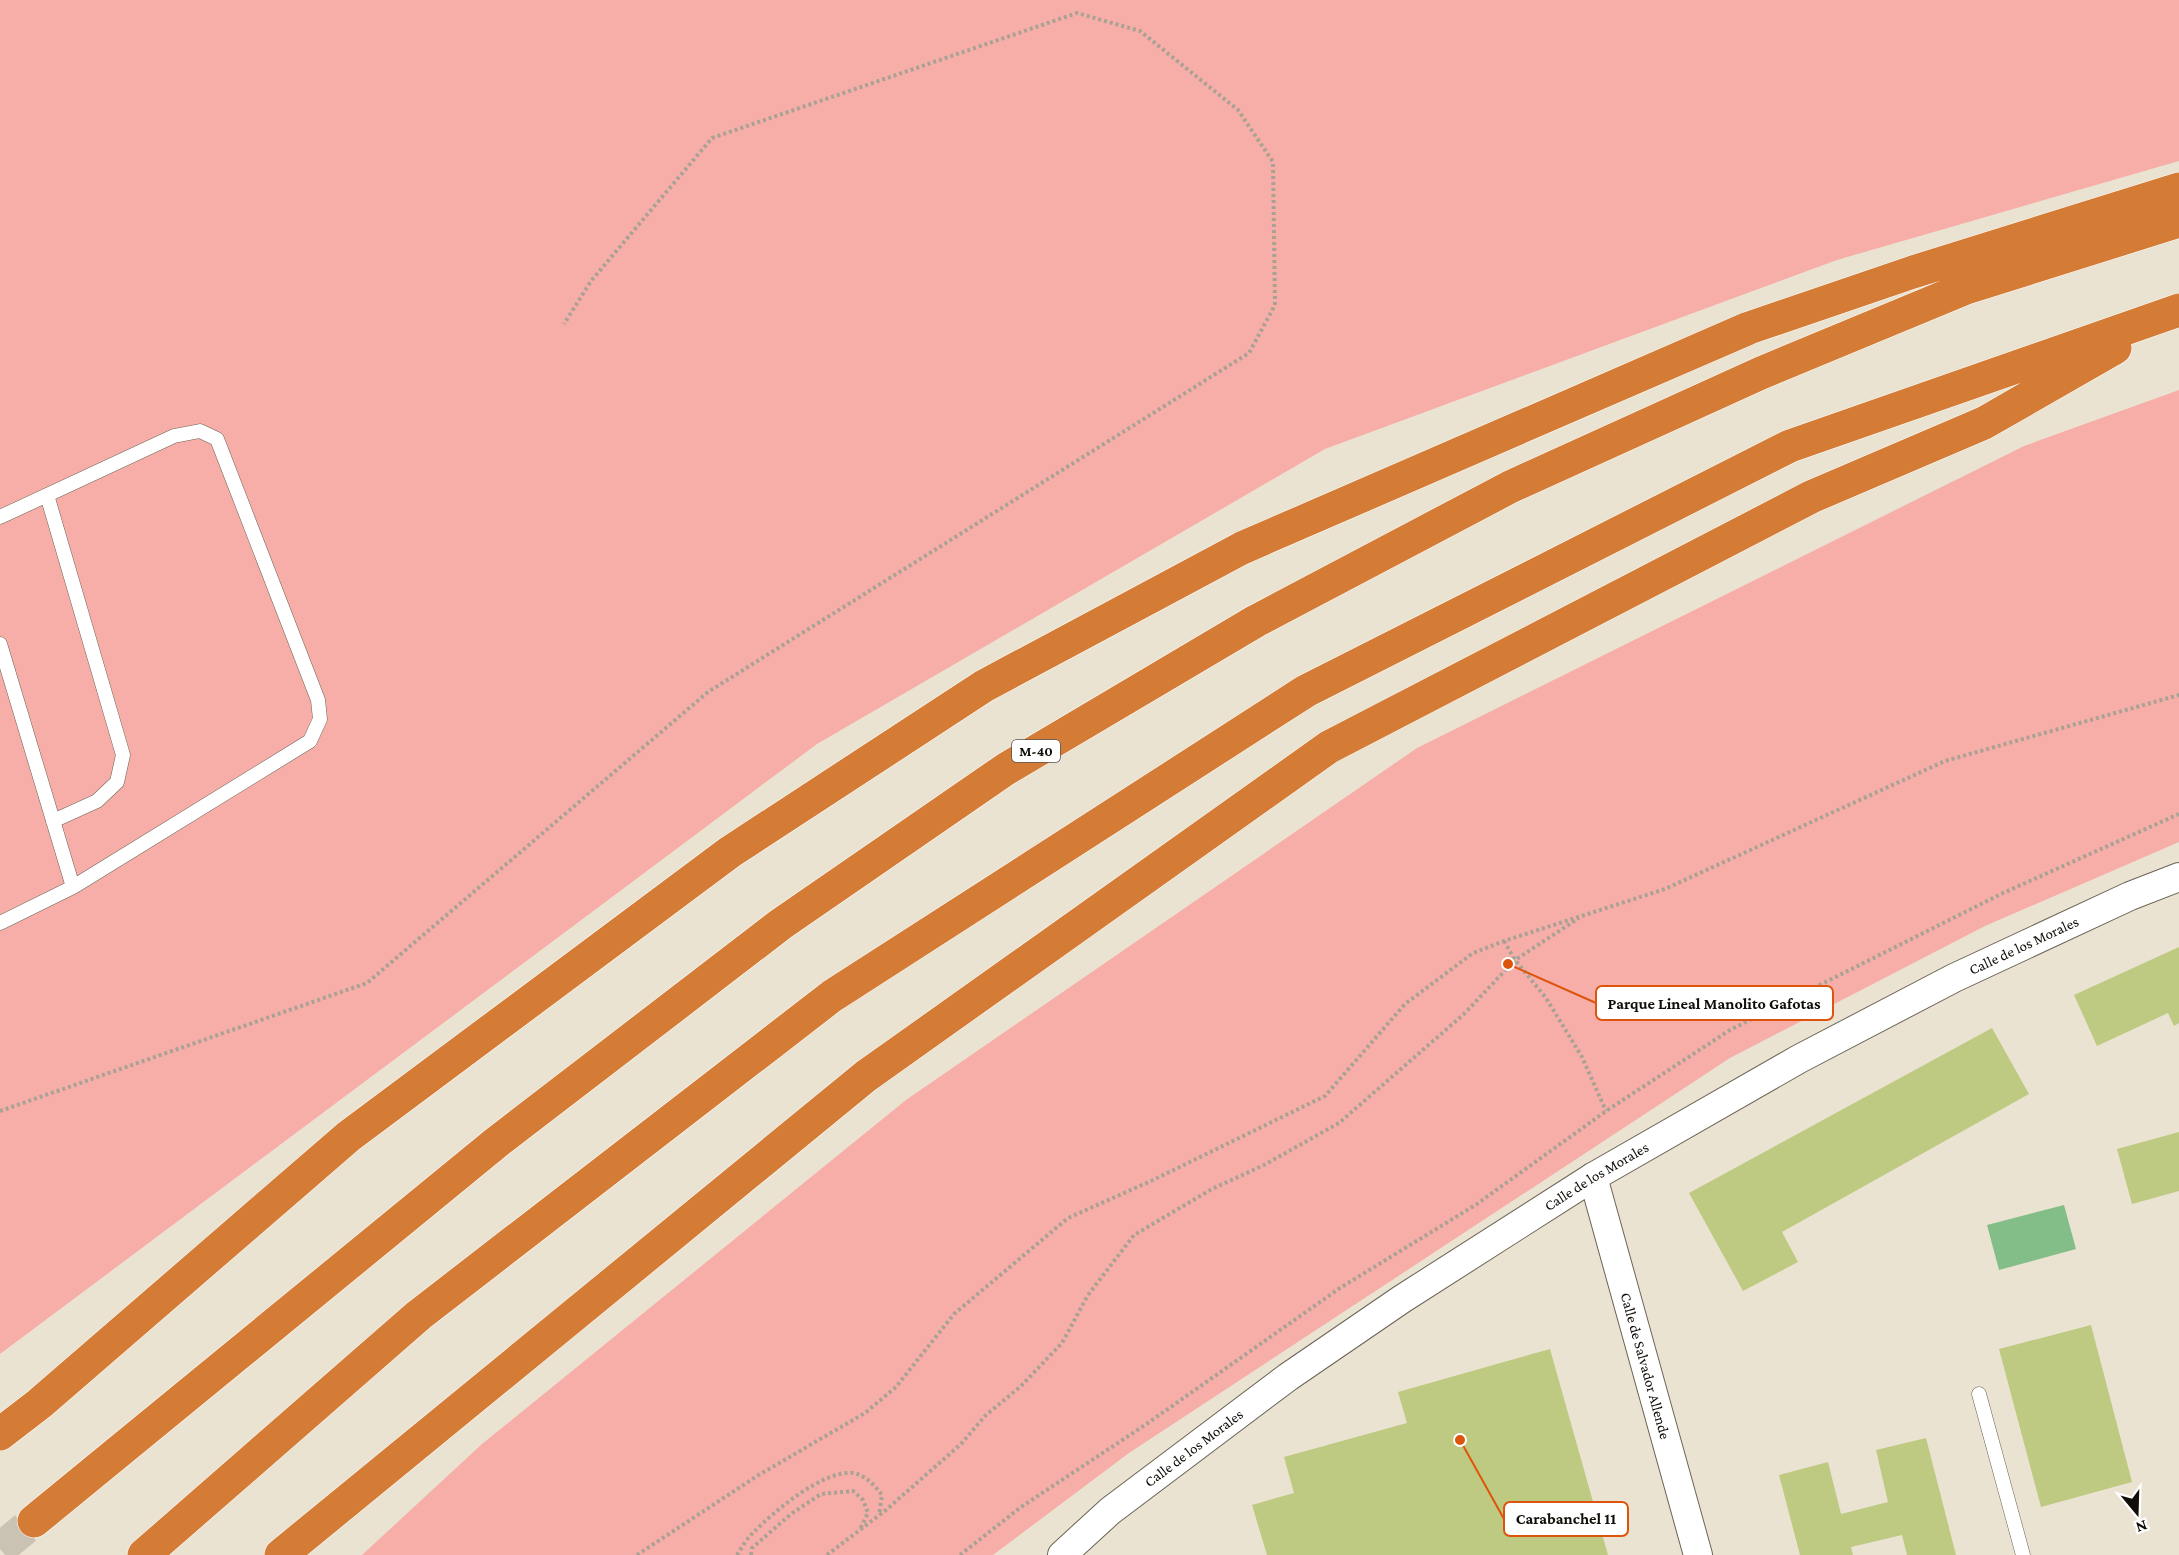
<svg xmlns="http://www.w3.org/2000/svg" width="2179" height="1555" font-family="'Crimson Pro',serif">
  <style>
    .green { fill: #f8aea8 }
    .water { fill: #83be89 }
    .building { fill: #beca81 }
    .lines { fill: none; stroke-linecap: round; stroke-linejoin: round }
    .highway-tunnel { stroke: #cac3b3; stroke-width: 33; stroke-dasharray: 33 16; stroke-linecap: butt }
    .lane-casing { stroke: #6b6455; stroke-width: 15 }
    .street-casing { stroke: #6b6455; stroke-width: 30 }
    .highway-casing { stroke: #fff; stroke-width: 34 }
    .path { stroke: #a9a294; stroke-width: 4; stroke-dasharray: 3 3; stroke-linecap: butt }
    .lane { stroke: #fff; stroke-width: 14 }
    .street { stroke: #fff; stroke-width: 28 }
    .highway { stroke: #d47b35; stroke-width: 33 }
    .labels { text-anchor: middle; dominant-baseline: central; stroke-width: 6; stroke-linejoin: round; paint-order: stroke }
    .shield { fill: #fff; stroke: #585653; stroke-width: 1.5 }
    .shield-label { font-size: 14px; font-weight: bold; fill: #110e09 }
    .street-label { font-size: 15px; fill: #110e09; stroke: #fff }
    .leader { fill: none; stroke: #dd550c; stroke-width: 2 }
    .callout-dot { fill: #dd550c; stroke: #fff; stroke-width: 2 }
    .callout { fill: #fff; stroke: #dd550c; stroke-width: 2 }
    .callout-label { font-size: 16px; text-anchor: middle; font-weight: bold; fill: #110e09 }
  </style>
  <rect width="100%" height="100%" fill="#ebe3d1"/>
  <!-- green -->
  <path class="green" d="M0,0h2179v161l-342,99 -512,189 -508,295 -817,610z
    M2179,390v452l-194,84 -255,132 -601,395 -136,102h-631l120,-111 424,-344 511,-352 607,-302z"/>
  <!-- water -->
  <path class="water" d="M2064,1205l12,44 -77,21 -12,-45z"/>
  <!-- building -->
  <path class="building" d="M2179,947v76l-5,3 -6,-13 -71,33 -23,-51z
    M1992,1028l37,66 -247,138 16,30 -55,29 -54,-98z
    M2179,1132v59l-47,13 -15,-55z
    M2091,1325l41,157 -91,25 -42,-158z
    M1550,1349l58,206h-341l-15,-50 42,-12 -10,-36 123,-34 -9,-31z
    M1926,1438l30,117h-49l-5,-20 -51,12 2,8h-53l-21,-80 49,-13 13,52 47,-12 -12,-52z"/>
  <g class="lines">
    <!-- highway-tunnel -->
    <path class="highway-tunnel" d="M0,1549l34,-28"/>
    <!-- lane casing -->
    <g class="lane-casing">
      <path id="lane" d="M47,495l76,260 -6,27 -20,19 -44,20
        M0,517l174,-81 26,-5 17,8 101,261 2,19 -10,22 -237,146 -73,36
        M0,644l73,243
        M1979,1394l44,161"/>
    </g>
    <!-- street casing -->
    <g class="street-casing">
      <g id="street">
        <path id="s1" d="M1593,1177l105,378"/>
        <path id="s2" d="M1062,1555l48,-44 178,-134 114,-78 191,-122 206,-118 155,-81 176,-82 49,-19"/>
      </g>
    </g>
    <!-- highway casing -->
    <g class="highway-casing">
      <path id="highway" d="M0,1434l39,-30 310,-268 381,-284 254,-166 258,-138 507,-220 164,-56 266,-83
        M34,1521l463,-379 284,-218 225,-155 250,-148 254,-134 251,-114 205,-85 213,-67
        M144,1555l275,-240 413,-319 474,-305 484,-245 389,-136
        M281,1555l585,-479 463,-329 482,-250 173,-74 131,-75"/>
    </g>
    <!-- path -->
    <path class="path" d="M1504,941l11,19 31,38 36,59 24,54
      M0,1111l367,-128 341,-291 541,-339 26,-48 -2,-143 -35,-52 -98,-79 -63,-18 -365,125 -121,143 -27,43
      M637,1555l120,-79 108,-63 31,-26 58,-73 114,-96 83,-37 174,-85 80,-92 68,-51 31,-12 161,-52 280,-128 234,-66
      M737,1555c5,-8 10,-17 17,-23 19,-20 69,-62 99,-59 13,2 22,13 29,22l-3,20
      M751,1555l1,-7 39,-34 30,-20 32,-3 10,9 5,13 -8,16
      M827,1555l59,-45 75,-66 24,-28 36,-30 41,-43 26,-48 46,-60 78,-46 52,-24 75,-42 125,-109 51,-54 64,-42
      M960,1555l61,-48 127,-84 192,-135 137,-84 129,-93 124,-81 273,-137 176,-79"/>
    <!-- lane -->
    <use href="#lane" class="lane"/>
    <!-- street -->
    <use href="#street" class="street"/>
    <!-- highway -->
    <use href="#highway" class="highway"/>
  </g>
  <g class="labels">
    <!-- shield labels -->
    <rect class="shield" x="1012" y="740" width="48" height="22" rx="4.5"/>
    <g class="shield-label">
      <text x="1036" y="751">M-40</text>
    </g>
    <!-- street labels -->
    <g class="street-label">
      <text stroke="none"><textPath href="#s2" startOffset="1142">Calle de los Morales</textPath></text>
      <text stroke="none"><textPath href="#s2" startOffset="656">Calle de los Morales</textPath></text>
      <text stroke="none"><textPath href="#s1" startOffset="196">Calle de Salvador Allende</textPath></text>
      <text stroke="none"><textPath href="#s2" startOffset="170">Calle de los Morales</textPath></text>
    </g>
  </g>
  <!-- callouts -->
  <path class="leader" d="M1508 964L1596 1003M1460 1440L1504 1519"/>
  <g class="callout-dot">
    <circle cx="1508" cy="964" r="6"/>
    <circle cx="1460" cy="1440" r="6"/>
  </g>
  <g class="callout">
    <rect x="1596" y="986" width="237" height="34" rx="6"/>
    <rect x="1504" y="1502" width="124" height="34" rx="6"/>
  </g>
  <g class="callout-label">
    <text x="1714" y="1009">Parque Lineal Manolito Gafotas</text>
    <text x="1566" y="1524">Carabanchel 11</text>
  </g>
  <!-- north arrow -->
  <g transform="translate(2137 1513) rotate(161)" stroke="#ffffff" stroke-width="4.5" paint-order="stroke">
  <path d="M0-4.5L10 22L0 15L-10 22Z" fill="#110e09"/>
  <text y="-9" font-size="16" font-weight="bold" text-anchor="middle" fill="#110e09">N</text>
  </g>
</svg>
